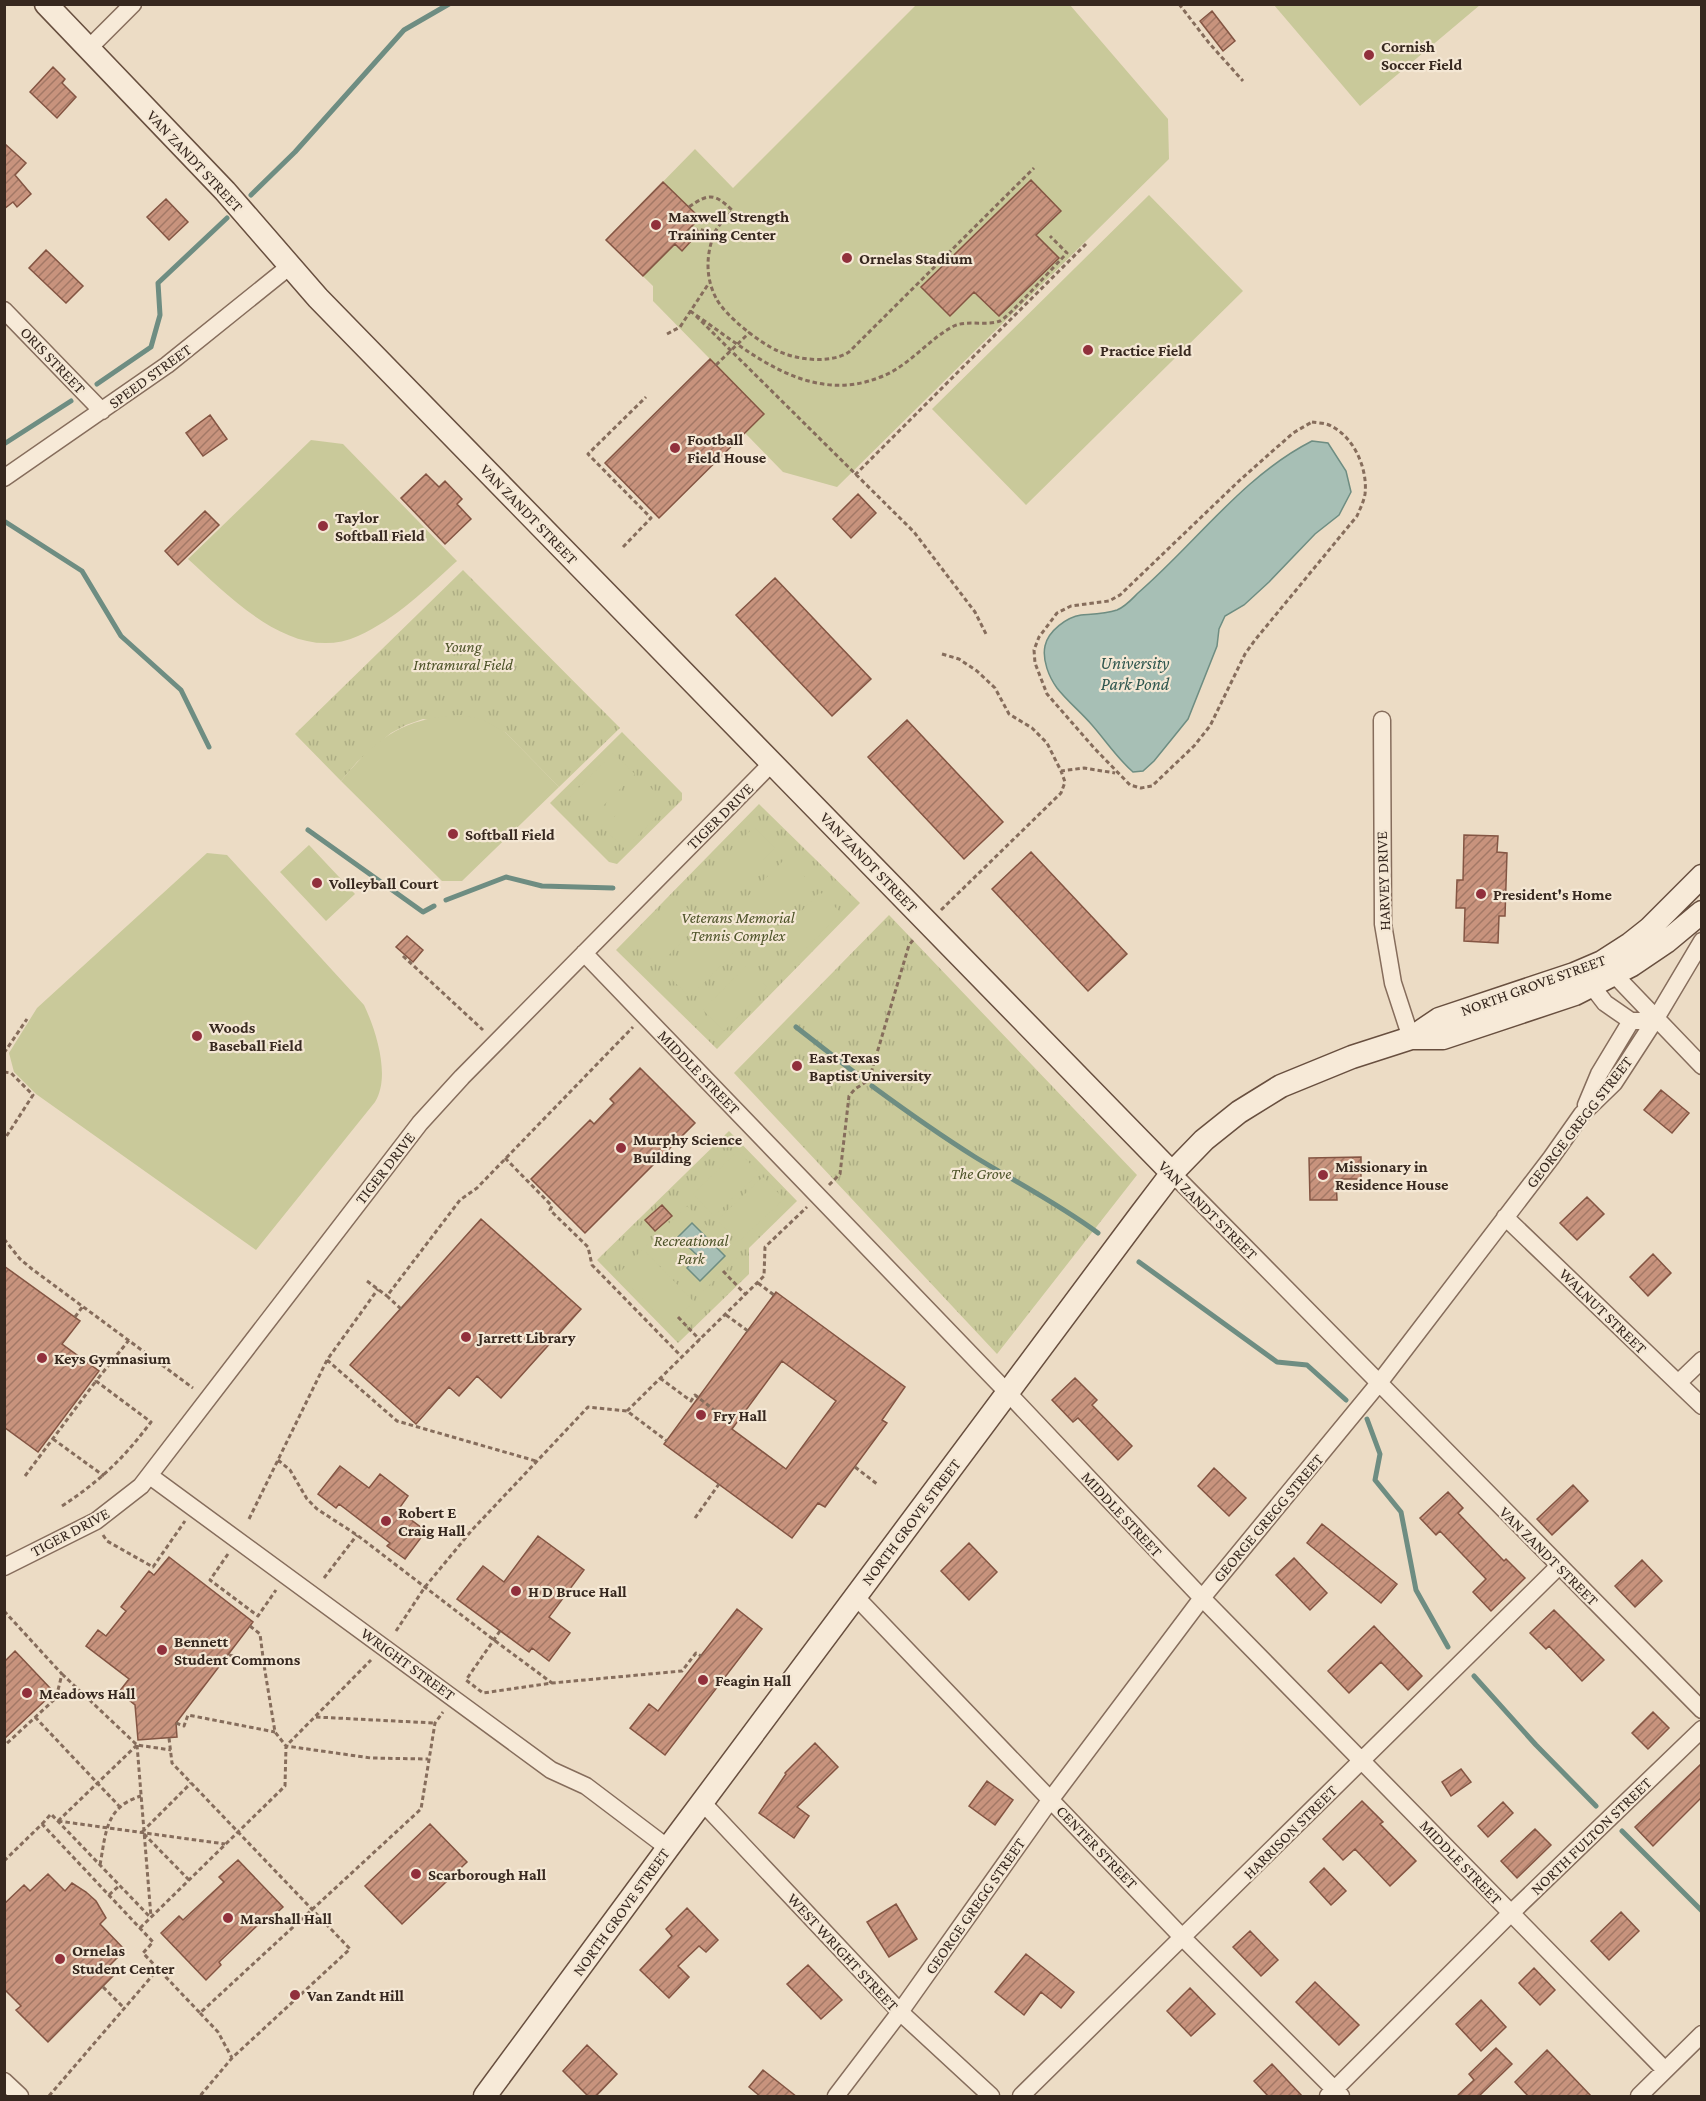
<svg xmlns="http://www.w3.org/2000/svg" width="1706" height="2101" font-family="'Crimson Pro',serif">
  <style>
    .park { fill: url(#park-tufts) }
    .pitch { fill: #c9c99a }
    .water { fill: #a7bfb5; stroke: #6e8d82; stroke-width: 1.5 }
    .lines { fill: none; stroke-linecap: round; stroke-linejoin: round }
    .stream { stroke: #6e8d82; stroke-width: 5 }
    .building { fill: url(#building-hatch); stroke: #845543; stroke-width: 1.5; fill-rule: evenodd }
    .street-casing { stroke: #866d5c; stroke-width: 19 }
    .secondary-casing { stroke: #684f3f; stroke-width: 25 }
    .path { stroke: #866d5c; stroke-width: 3; stroke-dasharray: 4.5 3; stroke-linecap: butt }
    .street { stroke: #f7ead8; stroke-width: 16 }
    .secondary { stroke: #f7ead8; stroke-width: 22 }
    .poi-dot { fill: #91303c; stroke: #f4e7d4; stroke-width: 2 }
    .labels { text-anchor: middle; dominant-baseline: central; stroke-width: 4.5; stroke-linejoin: round; paint-order: stroke }
    .poi-label { font-size: 16px; font-weight: bold; fill: #37281f; stroke: #f4e7d4; text-anchor: start }
    .street-label { font-size: 16px; fill: #37281f; stroke: #f4e7d4 }
    .park-label { font-size: 16px; font-style: italic; fill: #4c5227; stroke: #f4e7d4 }
    .water-label { font-size: 18px; font-style: italic; fill: #2f564e; stroke: #f4e7d4 }
  </style>
  <defs>
    <pattern id="park-tufts" width="24" height="20" patternUnits="userSpaceOnUse" patternTransform="scale(1.5)"><rect width="24" height="20" fill="#c9c99a"/><path d="M3 7l-1-3M5 7V3M7 7l1-3M15 17l-1-3M17 17v-4M19 17l1-3" fill="none" stroke="#adad84"/></pattern>
    <pattern id="building-hatch" width="6" height="6" patternUnits="userSpaceOnUse" patternTransform="scale(1.5)"><rect width="6" height="6" fill="#c8937d"/><path d="M-1 1l2-2M0 6l6-6M5 7l2-2" fill="none" stroke="#a37866"/></pattern>
  </defs>
  <rect width="100%" height="100%" fill="#ecdcc5"/>
  <!-- park -->
  <path class="park" d="M463,570l157,158 -61,59 -54,-55 -82,-13 -17,6 -15,8 -34,29 -16,19 -46,-47z
    M622,732l60,61v7l-65,64 -8,-2 -59,-59z
    M759,804l101,99 -143,146 -101,-99z
    M889,915l248,260 -140,179 -263,-281z
    M729,1131l68,70 -48,47v26l-71,69 -81,-83z"/>
  <!-- pitch -->
  <path class="pitch" d="M916,5h154l98,114 1,40 -332,328 -54,-15 -38,-39 19,-19 -111,-113v-15l-47,-46 89,-91 38,39z
    M1274,5h206l-120,101z
    M1149,195l94,96 -217,214 -94,-96z
    M311,440l32,4 114,117c-30,27 -61,58 -99,75 -64,29 -127,-38 -170,-77z
    M462,715l21,5 22,12 54,55 -97,94h-20l-101,-100c36,-44 64,-64 121,-66z
    M613,753l22,21 -44,44 -21,-21z
    M647,784l21,21 -43,44 -22,-21z
    M754,827l21,21 -44,44 -21,-21z
    M309,845l46,49 -29,27 -46,-49z
    M207,853l20,2 137,150c12,25 27,72 11,97l-119,148 -220,-156 -22,-22 -5,-19 28,-45z
    M786,858l21,21 -44,44 -21,-21z
    M820,892l21,21 -43,44 -21,-21z
    M680,901l21,21 -43,44 -22,-21z
    M712,932l21,21 -43,44 -22,-21z
    M746,966l21,21 -43,44 -21,-21z
    M738,1151l21,22 -45,43 -21,-22z
    M763,1177l21,22 -46,43 -21,-22z
    M687,1206l51,51 -41,40 -51,-51z
    M643,1249l51,53 -25,24 -51,-52z"/>
  <!-- water -->
  <path class="water" d="M1312,441l16,2 18,28 5,21 -12,23 -24,19 -46,48 -25,23 -19,11 -6,13 -2,17 -29,73 -34,42 -11,10 -10,1c-16,-14 -27,-31 -41,-47 -11,-13 -25,-24 -35,-37 -8,-11 -15,-28 -12,-42 3,-15 22,-29 36,-31 13,-1 24,-1 36,-5 8,-3 15,-11 21,-17 58,-50 105,-117 174,-152z
    M692,1223l33,33 -25,25 -13,-13 11,-12 -20,-19z"/>
  <g class="lines">
    <!-- stream -->
    <path class="stream" d="M251,195l44,-43 109,-122 45,-26
      M97,384l54,-37 9,-32 -2,-32 69,-65
      M4,444l67,-43
      M4,521l78,50 39,65 60,54 28,57
      M308,830l115,82 11,-6
      M446,900l60,-23 36,9 71,2
      M796,1027l63,49
      M872,1086c34,25 68,49 103,71 41,25 84,47 123,76
      M1139,1262l138,100 30,3 39,35
      M1367,1419l13,35 -5,26 26,32 15,78 32,57
      M1474,1676l62,69 60,61
      M1622,1831l80,80"/>
  </g>
  <!-- building -->
  <path class="building" d="M1212,11l23,30 -12,10 -23,-30z
    M53,67l12,12 -3,4 14,14 -19,21 -27,-26z
    M4,143l22,20 -11,12 16,19 -14,13 -4,-5 -9,7z
    M1031,180l30,31 -25,24 23,23 -60,58 -25,-24 -24,24 -29,-29z
    M663,182l37,36 -15,15 7,7 -10,11 -7,-7 -32,32 -37,-36z
    M166,199l22,23 -19,18 -22,-23z
    M46,250l37,36 -17,17 -37,-35z
    M710,359l54,55 -105,104 -54,-55z
    M210,415l17,24 -24,17 -17,-23z
    M426,474l13,13 6,-6 17,18 -5,5 14,15 -26,25 -44,-46z
    M858,494l18,19 -25,25 -18,-19z
    M205,511l14,14 -41,40 -13,-14z
    M775,578l96,101 -39,37 -96,-101z
    M907,720l96,102 -39,37 -96,-102z
    M1464,835l34,1 -1,16 10,1 -2,63h-6l-1,27 -34,-2 1,-33h-9l1,-28h6z
    M1031,852l96,102 -39,37 -96,-102z
    M407,936l16,14 -10,12 -17,-15z
    M640,1068l55,55 -110,110 -54,-54 59,-59 4,4 20,-21 -4,-4z
    M1661,1090l28,23 -17,20 -28,-23z
    M1361,1157v22h-25l1,21h-27l-1,-42z
    M1587,1197l17,17 -27,26 -17,-17z
    M662,1205l10,11 -17,15 -10,-11z
    M481,1219l100,90 -80,89 -24,-22 -18,20 -10,-9 -33,37 -66,-59z
    M1653,1254l18,19 -23,23 -18,-19z
    M4,1266l76,55 -18,23 37,27 -61,81 -34,-25z
    M776,1292l129,95 -23,33 5,3 -62,84 -7,-4 -26,35 -128,-94zM782,1361l54,40 -50,68 -54,-40z
    M1075,1378l22,22 -5,5 40,41 -14,14 -40,-42 -5,4 -21,-22z
    M340,1466l29,22 11,-14 28,22 -10,14 28,21 -21,28 -18,-13 3,-3 -51,-39 -3,4 -18,-14z
    M1214,1468l32,30 -17,18 -31,-30z
    M1573,1485l15,16 -36,34 -15,-16z
    M1448,1492l15,16 -5,5 46,48 2,-2 19,19 -34,33 -18,-19 13,-13 -46,-48 -4,4 -16,-17z
    M1322,1524l75,60 -16,19 -74,-60z
    M538,1536l46,34 -35,47 21,16 -21,28 -17,-13 -3,4 -72,-53 26,-33 21,16z
    M969,1543l28,29 -28,28 -28,-29z
    M169,1557l84,65 -77,101 1,14 -39,3 -3,-35 -16,-13 10,-13 -43,-33 12,-16 8,6 20,-25 -5,-4 28,-36 5,4z
    M1294,1558l33,35 -17,17 -34,-35z
    M1642,1560l20,21 -27,26 -20,-21z
    M737,1609l25,20 -97,126 -35,-27 19,-24 9,7z
    M1554,1610l50,50 -22,21 -33,-35 -3,3 -16,-16z
    M1374,1626l48,50 -14,14 -27,-28 -32,31 -21,-22z
    M15,1651l35,37 -3,3 4,4 -47,44v-77z
    M1653,1712l16,16 -21,21 -16,-16z
    M815,1743l23,24 -41,40 12,9 -15,22 -35,-25 27,-39 -1,-1z
    M1701,1764v34l-48,48 -18,-19z
    M1461,1769l10,13 -20,14 -9,-14z
    M987,1781l26,19 -18,25 -26,-19z
    M1362,1801l21,21 -3,2 36,37 -26,25 -35,-37 -12,11 -20,-21z
    M1503,1802l10,11 -25,24 -10,-11z
    M430,1824l37,38 -65,62 -37,-38z
    M1535,1829l16,16 -34,33 -16,-17z
    M238,1860l45,47 -18,17 -3,-3 -43,41 2,3 -15,15 -45,-47 18,-17 4,4 41,-38 -5,-5z
    M1324,1868l22,23 -15,14 -21,-23z
    M48,1874l17,17 7,-8 14,9 10,9 10,17 -6,6 25,26 -18,18 7,7 -66,67 -32,-32 5,-4 -17,-17v-85l20,-19 6,6z
    M896,1904l21,35 -28,18 -22,-35z
    M687,1908l31,32 -12,12 -7,-6 -21,20 11,11 -20,21 -29,-28 32,-34 -6,-7z
    M1621,1912l18,19 -30,29 -18,-19z
    M1250,1931l28,29 -17,16 -28,-29z
    M1026,1954l48,38 -13,16 -20,-16 -17,23 -29,-23z
    M808,1965l34,35 -21,19 -34,-35z
    M1534,1968l21,22 -15,15 -21,-22z
    M1315,1982l44,43 -20,20 -43,-43z
    M1190,1988l25,26 -24,22 -24,-25z
    M1481,2000l25,27 -25,24 -25,-27z
    M587,2045l30,29 -22,23h-6l-26,-26z
    M1496,2048l16,16 -34,33h-22l18,-17 -5,-6z
    M1547,2050l45,47h-63l-14,-15z
    M1272,2064l31,33h-34l-15,-16z
    M763,2070l34,27h-36l-12,-10z"/>
  <g class="lines">
    <!-- street casing -->
    <g class="street-casing">
      <path id="street" d="M88,49l45,-45
        M4,310l98,101
        M4,478l163,-113 123,-99
        M1382,720l1,204 10,59 18,55
        M584,953l423,439 195,206 463,472
        M1607,967l95,99
        M1585,977l20,26 26,18h11
        M1586,1105l13,-31 32,-53
        M1172,1173l530,537
        M1505,1217l197,189
        M1678,1383l24,-23
        M150,1476l401,294 35,16 82,62
        M4,1567l92,-46 45,-35 279,-363 42,-46 310,-314
        M855,1596l328,342 158,158
        M702,1802l198,210 91,84
        M4,2081l16,15
        M836,2096l64,-84 151,-213 151,-201 177,-215 172,-225 31,-44 32,-31 41,-63 47,-79
        M1021,2096l538,-530
        M1328,2096l183,-183 191,-184
        M1639,2096l63,-62"/>
    </g>
    <!-- secondary casing -->
    <g class="secondary-casing">
      <path id="secondary" d="M46,4l179,187 93,107 854,875
        M1411,1038l28,-19 135,-45 28,-12 28,-18 19,-15 53,-53
        M485,2096l183,-248 472,-633 32,-42 32,-33 35,-28 42,-26 71,-29 59,-19h32l132,-44 57,-29 34,-23 36,-30"/>
    </g>
    <!-- path -->
    <path class="path" d="M1179,4l30,39 34,38
      M689,207c21,-15 26,-13 44,4 -6,6 -14,13 -18,21 -9,21 -10,45 1,66 9,18 44,45 62,53 19,9 53,13 71,1l185,-184
      M688,236l11,-7 16,5
      M690,311c58,39 118,97 193,65 27,-11 47,-38 71,-50 13,-6 32,0 46,-5 8,-3 57,-58 67,-68l-17,-17
      M696,316l218,216 61,80 11,22
      M667,334l13,-7 29,-44
      M716,365l34,-33
      M1312,422c6,1 14,1 19,4 23,11 37,43 34,68 -1,7 -5,15 -8,22l-102,124 -10,14 -35,72 -16,20 -42,40 -11,2 -11,-3 -35,-36 -48,-55 -12,-31 -1,-13 5,-13 18,-24 14,-7 38,-5 11,-6 120,-115 53,-47z
      M855,475l231,-231
      M623,547l28,-29 -63,-64 58,-57
      M942,654l17,5 18,12 18,17 14,26 23,14 15,15 14,28 23,-3 31,5
      M941,910l120,-117 4,-11 -4,-11
      M403,956l80,74
      M4,1053l23,-34
      M4,1072l7,1 22,22 -29,45
      M505,1158l47,48 -2,4 38,37 4,18 90,92
      M829,1185l11,-11 9,-78 6,-7 14,-9 40,-135 5,-6
      M4,1239l16,20 12,10 161,119
      M723,1271l23,24
      M367,1281l20,15
      M758,1283l16,12
      M401,1309l-14,-13 73,-96 17,-12 156,-161
      M726,1315l22,16
      M75,1317l8,-11
      M678,1317l22,23
      M327,1360l70,61 139,40
      M660,1378l31,23 4,-6 28,22
      M627,1411l137,-135 1,-29 42,-40
      M53,1439l51,37
      M278,1460l12,10 17,29 10,10 40,26 137,105 58,43
      M855,1467l22,17
      M25,1476l71,-95
      M62,1506c38,-25 62,-48 89,-84l-55,-41 33,-41
      M695,1518l24,-34
      M249,1519l78,-159 51,-71
      M103,1535l4,6 46,26 32,-46
      M228,1554l-18,26 48,36 18,-26
      M324,1578l33,-43
      M4,1611l58,63 -6,24 -52,48
      M250,1626l10,8 4,31
      M396,1631l29,-44 47,-57 116,-123 39,4 40,30
      M500,1631l-34,49 17,13 69,-10 130,-12 14,-18 5,3
      M229,1655l35,10 11,67 11,14 85,12 57,1
      M62,1674l75,71 34,5
      M35,1717l84,89
      M316,1717l118,6
      M176,1723l8,3 4,-11 87,17
      M169,1738l3,25 178,186 -118,109 -32,38
      M137,1745l14,172
      M58,1821l167,23
      M58,1821l79,-76
      M42,1824l9,-10 98,102
      M4,1861l38,-37 111,118 -10,11 57,60 221,-204 14,-86 8,-11
      M100,1865c6,-32 5,-58 41,-69
      M189,1880l-47,-48 49,-49
      M109,1895l11,-10
      M140,1928l145,-142 1,-40 85,-86
      M103,1987l21,21
      M200,2013l18,19 14,26
      M49,2096l109,-127"/>
    <!-- street -->
    <use href="#street" class="street"/>
    <!-- secondary -->
    <use href="#secondary" class="secondary"/>
  </g>
  <!-- markers -->
  <g class="poi-dot">
    <circle cx="1369" cy="55" r="6"/>
    <circle cx="656" cy="225" r="6"/>
    <circle cx="847" cy="258" r="6"/>
    <circle cx="1088" cy="350" r="6"/>
    <circle cx="675" cy="448" r="6"/>
    <circle cx="323" cy="526" r="6"/>
    <circle cx="453" cy="834" r="6"/>
    <circle cx="317" cy="883" r="6"/>
    <circle cx="1481" cy="894" r="6"/>
    <circle cx="197" cy="1036" r="6"/>
    <circle cx="797" cy="1066" r="6"/>
    <circle cx="621" cy="1148" r="6"/>
    <circle cx="1323" cy="1175" r="6"/>
    <circle cx="466" cy="1337" r="6"/>
    <circle cx="42" cy="1358" r="6"/>
    <circle cx="701" cy="1415" r="6"/>
    <circle cx="386" cy="1521" r="6"/>
    <circle cx="516" cy="1591" r="6"/>
    <circle cx="162" cy="1650" r="6"/>
    <circle cx="703" cy="1680" r="6"/>
    <circle cx="27" cy="1693" r="6"/>
    <circle cx="416" cy="1874" r="6"/>
    <circle cx="228" cy="1918" r="6"/>
    <circle cx="60" cy="1959" r="6"/>
    <circle cx="295" cy="1995" r="6"/>
  </g>
  <g class="labels">
    <!-- poi labels -->
    <g class="poi-label">
      <text x="1381" y="46">Cornish<tspan x="1381" dy="18">Soccer Field</tspan></text>
      <text x="668" y="216">Maxwell Strength<tspan x="668" dy="18">Training Center</tspan></text>
      <text x="859" y="258">Ornelas Stadium</text>
      <text x="1100" y="350">Practice Field</text>
      <text x="687" y="439">Football<tspan x="687" dy="18">Field House</tspan></text>
      <text x="335" y="517">Taylor<tspan x="335" dy="18">Softball Field</tspan></text>
      <text x="465" y="834">Softball Field</text>
      <text x="329" y="883">Volleyball Court</text>
      <text x="1493" y="894">President's Home</text>
      <text x="209" y="1027">Woods<tspan x="209" dy="18">Baseball Field</tspan></text>
      <text x="809" y="1057">East Texas<tspan x="809" dy="18">Baptist University</tspan></text>
      <text x="633" y="1139">Murphy Science<tspan x="633" dy="18">Building</tspan></text>
      <text x="1335" y="1166">Missionary in<tspan x="1335" dy="18">Residence House</tspan></text>
      <text x="478" y="1337">Jarrett Library</text>
      <text x="54" y="1358">Keys Gymnasium</text>
      <text x="713" y="1415">Fry Hall</text>
      <text x="398" y="1512">Robert E<tspan x="398" dy="18">Craig Hall</tspan></text>
      <text x="528" y="1591">H D Bruce Hall</text>
      <text x="174" y="1641">Bennett<tspan x="174" dy="18">Student Commons</tspan></text>
      <text x="715" y="1680">Feagin Hall</text>
      <text x="39" y="1693">Meadows Hall</text>
      <text x="428" y="1874">Scarborough Hall</text>
      <text x="240" y="1918">Marshall Hall</text>
      <text x="72" y="1950">Ornelas<tspan x="72" dy="18">Student Center</tspan></text>
      <text x="307" y="1995">Van Zandt Hill</text>
    </g>
    <!-- street labels -->
    <g class="street-label">
      <text transform="translate(195 161) rotate(47)">VAN ZANDT STREET</text>
      <text transform="translate(53 360) rotate(46)">ORIS STREET</text>
      <text transform="translate(150 376) rotate(-36)">SPEED STREET</text>
      <text transform="translate(529 514) rotate(46)">VAN ZANDT STREET</text>
      <text transform="translate(720 816) rotate(-45)">TIGER DRIVE</text>
      <text transform="translate(869 862) rotate(46)">VAN ZANDT STREET</text>
      <text transform="translate(1383 881) rotate(-92)">HARVEY DRIVE</text>
      <text transform="translate(1533 985) rotate(-20)">NORTH GROVE STREET</text>
      <text transform="translate(699 1072) rotate(46)">MIDDLE STREET</text>
      <text transform="translate(1579 1122) rotate(-52)">GEORGE GREGG STREET</text>
      <text transform="translate(385 1168) rotate(-52)">TIGER DRIVE</text>
      <text transform="translate(1208 1210) rotate(45)">VAN ZANDT STREET</text>
      <text transform="translate(1603 1311) rotate(44)">WALNUT STREET</text>
      <text transform="translate(1122 1514) rotate(47)">MIDDLE STREET</text>
      <text transform="translate(1268 1518) rotate(-50)">GEORGE GREGG STREET</text>
      <text transform="translate(911 1522) rotate(-53)">NORTH GROVE STREET</text>
      <text transform="translate(70 1532) rotate(-28)">TIGER DRIVE</text>
      <text transform="translate(1549 1556) rotate(45)">VAN ZANDT STREET</text>
      <text transform="translate(408 1664) rotate(36)">WRIGHT STREET</text>
      <text transform="translate(1290 1832) rotate(-45)">HARRISON STREET</text>
      <text transform="translate(1591 1836) rotate(-44)">NORTH FULTON STREET</text>
      <text transform="translate(1097 1847) rotate(46)">CENTER STREET</text>
      <text transform="translate(1461 1862) rotate(46)">MIDDLE STREET</text>
      <text transform="translate(975 1906) rotate(-55)">GEORGE GREGG STREET</text>
      <text transform="translate(621 1912) rotate(-54)">NORTH GROVE STREET</text>
      <text transform="translate(843 1952) rotate(47)">WEST WRIGHT STREET</text>
    </g>
    <!-- park labels -->
    <g class="park-label">
      <text x="463" y="646">Young<tspan x="463" dy="18">Intramural Field</tspan></text>
      <text x="738" y="917">Veterans Memorial<tspan x="738" dy="18">Tennis Complex</tspan></text>
      <text x="981" y="1173">The Grove</text>
      <text x="691" y="1240">Recreational<tspan x="691" dy="18">Park</tspan></text>
    </g>
    <!-- water labels -->
    <g class="water-label">
      <text x="1135" y="663">University<tspan x="1135" dy="21">Park Pond</tspan></text>
    </g>
  </g>
  <!-- border -->
  <rect width="1706" height="2101" fill="none" stroke="#37281f" stroke-width="12"/>
</svg>
